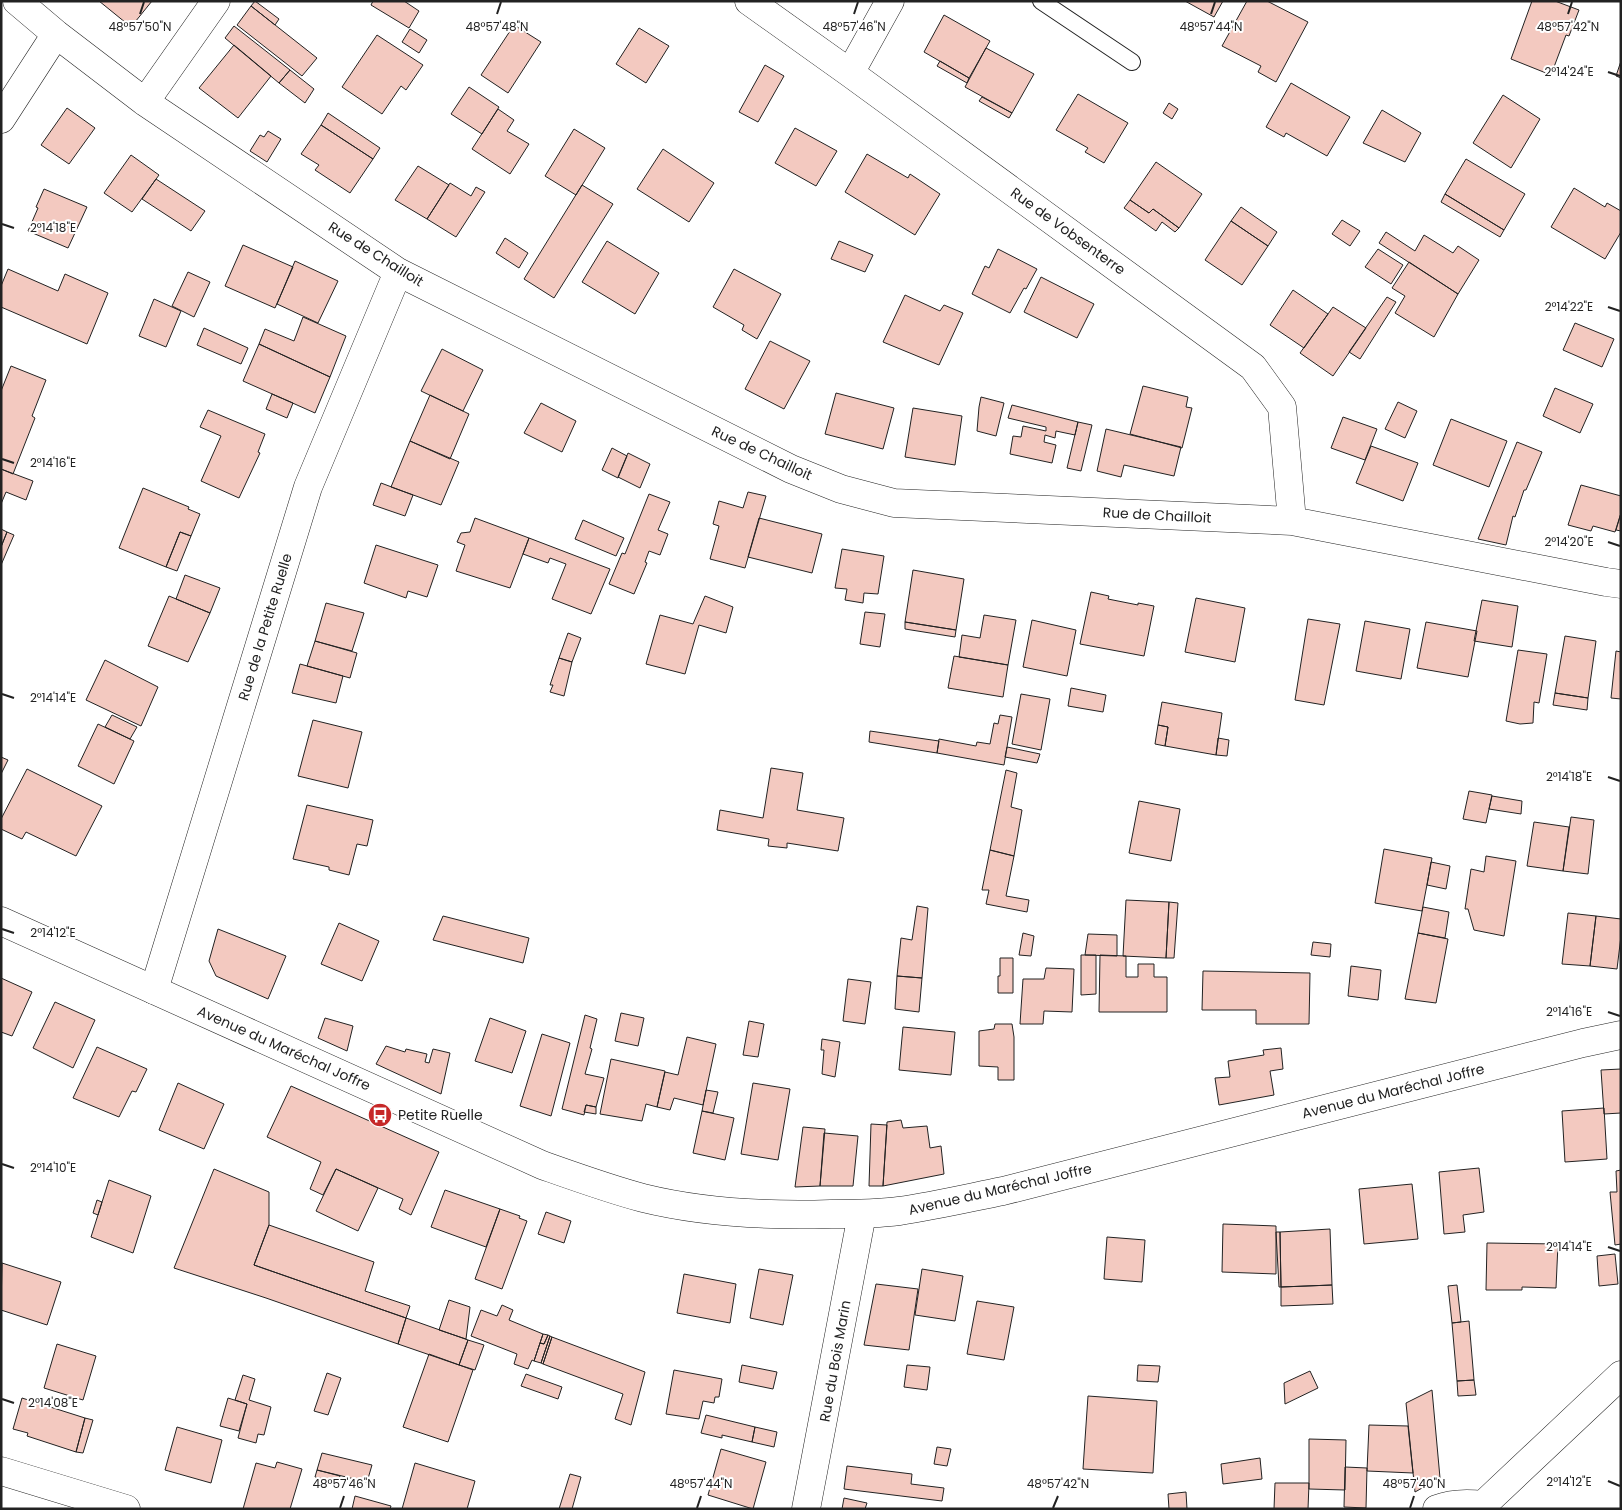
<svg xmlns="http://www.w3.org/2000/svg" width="1622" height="1510" font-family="Poppins,sans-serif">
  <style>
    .building { fill: #f3c9c0; stroke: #222 }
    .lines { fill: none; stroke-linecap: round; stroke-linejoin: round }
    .lane-casing { stroke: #222; stroke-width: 18 }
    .street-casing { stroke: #222; stroke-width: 29 }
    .secondary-casing { stroke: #222; stroke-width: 29 }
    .lane { stroke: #fff; stroke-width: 16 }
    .street { stroke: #fff; stroke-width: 28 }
    .secondary { stroke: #fff; stroke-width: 28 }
    .ticks { fill: none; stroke: #222; stroke-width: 2 }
    .labels { text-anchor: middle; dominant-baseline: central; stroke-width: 4; stroke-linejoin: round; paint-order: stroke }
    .street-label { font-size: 14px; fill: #222; stroke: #fff }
    .poi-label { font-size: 14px; fill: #222; stroke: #fff; text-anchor: start }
    .ticks-label { font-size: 12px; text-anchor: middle; fill: #222; stroke: #fff; stroke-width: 4; stroke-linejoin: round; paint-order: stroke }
  </style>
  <rect width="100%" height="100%" fill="#fff"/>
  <!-- building -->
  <path class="building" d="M99,1h53l-21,26z
    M255,1l24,18 -4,6 -24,-19z
    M373,1h31l15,10 -10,17 -38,-23z
    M1185,1h38l-9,16z
    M1247,1h20l41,21 -32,60 -18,-10 3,-6 -39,-20z
    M1532,1h23l24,9 -10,26 -3,-1 -15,40 -40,-16z
    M251,6l66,52 -15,18 -65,-51z
    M944,15l46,26 -21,37 -45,-26z
    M514,25l27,17 -33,51 -27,-18z
    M234,26l56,44 -11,13 -54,-45z
    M639,28l30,18 -23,37 -30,-19z
    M410,29l17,11 -8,13 -17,-11z
    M377,35l46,30 -17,25 -5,-4 -19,28 -40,-27z
    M234,45l37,31 -33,42 -39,-30z
    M986,48l48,26 -22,39 -47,-26z
    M940,61l29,17 -2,5 -30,-17z
    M1621,61v17l-5,-2z
    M765,65l19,11 -26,46 -19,-10z
    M290,70l24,19 -9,14 -26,-20z
    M1291,83l59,34 -23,39 -41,-23 -2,4 -18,-10z
    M469,87l30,20 -17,27 -31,-20z
    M1078,94l50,29 -24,40 -19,-11 3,-4 -32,-18z
    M1503,95l37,24 -29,49 -38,-25z
    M982,97l30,16 -3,5 -30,-17z
    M1169,103l9,6 -6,10 -9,-6z
    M67,108l28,20 -26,36 -28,-19z
    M498,109l16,11 -7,11 22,13 -19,30 -38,-25z
    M1382,110l39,23 -16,29 -42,-19z
    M328,113l52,35 -7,11 -52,-34z
    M321,125l52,34 -23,34 -35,-23 4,-5 -18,-11z
    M795,128l42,23 -21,35 -41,-23z
    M574,129l31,19 -29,47 -31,-19z
    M268,131l13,8 -14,23 -17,-11 10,-16 4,2z
    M663,149l51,34 -25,39 -52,-33z
    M867,154l41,24 2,-4 30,20 -25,41 -70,-43z
    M131,155l28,20 -27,37 -28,-19z
    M1466,159l59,35 -21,36 -59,-36z
    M1156,162l46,32 -23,34 -26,-19 -4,4 -19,-13z
    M418,166l31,19 -22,34 -32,-19z
    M156,179l49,32 -14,20 -49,-32z
    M450,183l21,13 5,-9 9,5 -29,45 -29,-18z
    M582,185l31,19 -59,94 -30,-19z
    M1574,188l31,19 2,-4 14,8v21l-16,27 -54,-32z
    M44,189l43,18 -19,41 -40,-17 10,-23 -2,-1z
    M1445,194l59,36 -4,7 -59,-35z
    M1130,200l19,13 4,-4 26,19 -4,4 -13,-10 -6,9 -32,-23z
    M1241,207l36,25 -9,14 -37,-25z
    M1342,220l18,11 -10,15 -18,-12z
    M1231,221l37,25 -26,39 -37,-25z
    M1386,232l29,19 9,-16 29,18 5,-7 21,14 -21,34 -79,-51z
    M505,238l23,15 -9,15 -23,-15z
    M607,241l52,32 -24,41 -53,-32z
    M839,241l34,14 -8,17 -34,-13z
    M243,245l50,22 -18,41 -50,-22z
    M998,249l39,20 -11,20 -2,-1 -14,25 -38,-19 13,-28 4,2z
    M1378,249l25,16 -12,19 -26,-17z
    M295,261l43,20 -20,42 -41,-19z
    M1409,262l49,32 -24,43 -39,-24 10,-17 -13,-8z
    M8,269l50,22 7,-17 43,19 -21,51 -86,-37v-21z
    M734,269l47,25 -24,45 -15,-9 2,-5 -31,-18z
    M188,272l22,10 -16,35 -22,-11z
    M1041,277l53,27 -17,34 -53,-26z
    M1293,290l35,24 -24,34 -34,-23z
    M905,295l35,16 4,-6 19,8 -24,52 -56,-23z
    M1387,297l9,5 -36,57 -11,-7z
    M154,299l27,12 -15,36 -27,-11z
    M1333,307l33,21 -33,48 -33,-23z
    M303,317l43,19 -16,41 -71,-33 6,-15 29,12z
    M1575,323l39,16 -12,28 -39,-17z
    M204,328l44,20 -7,16 -44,-19z
    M770,341l40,20 -26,48 -39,-20z
    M259,344l71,33 -15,36 -72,-32z
    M442,349l41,21 -20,41 -42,-20z
    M11,366l35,14 -14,36 3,2 -22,56 -12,-5v-78z
    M1143,386l45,11 -2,10 6,1 -10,40 -52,-14z
    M1555,388l38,16 -13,29 -37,-17z
    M836,393l58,15 -11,41 -58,-15z
    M272,394l21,9 -6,15 -21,-9z
    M430,395l39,19 -19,45 -40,-18z
    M981,397l23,6 -8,33 -19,-5 2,-24z
    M1398,402l19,9 -12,27 -20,-9z
    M541,403l35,18 -14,31 -38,-19z
    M1012,405l66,17 -3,13 -19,-4 -1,7 -10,-3 -1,7 12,3 -4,18 -42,-9 3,-18 8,1 2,-11 23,5v-4l-38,-9z
    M913,408l49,8 -7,49 -50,-8z
    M208,410l57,24 -7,18 2,1 -21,45 -38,-17 20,-45 -21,-9z
    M1343,417l34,12 -12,31 -34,-12z
    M1451,419l56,22 -18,46 -56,-22z
    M1078,422l14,3 -11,46 -14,-3z
    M1106,429l75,18 -7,29 -50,-11 -3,12 -24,-6z
    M410,441l49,21 -18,43 -50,-18z
    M1517,442l25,10 -16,38h-2l-9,27 -2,-1 -7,29 -28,-6z
    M1371,446l47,17 -15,38 -47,-18z
    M612,448l15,8 -9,22 -16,-8z
    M628,453l22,11 -10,24 -22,-11z
    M1,469l32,12 -7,19 -20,-8 -5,12z
    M381,483l32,12 -8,21 -32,-11z
    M1581,485l40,11v17l-6,19 -22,-6 -2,5 -23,-6z
    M143,488l46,19 -1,2 12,5 -9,22 -11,-4 -14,35 -47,-19z
    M748,492l18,4 -21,72 -35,-9 9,-33 -6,-2 6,-23 24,7z
    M649,494l21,8 -12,28 10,4 -8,21 -11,-4 -4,11 2,1 -13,31 -25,-10 13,-31 3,1z
    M1621,513v18l-5,-1z
    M475,518l54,20 -19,50 -54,-17 9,-26 -8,-3 4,-9 9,-1z
    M759,518l63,16 -10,39 -64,-16z
    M583,520l41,18 -8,18 -41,-17z
    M1,529l6,3 -6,15z
    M7,532l7,3 -13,30v-18z
    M180,532l11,4 -14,35 -11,-4z
    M529,538l81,31 -19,45 -39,-15 14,-35 -16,-6 -2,5 -25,-9z
    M376,545l62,20 -11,32 -19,-6 -2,7 -42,-15z
    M842,549l42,7 -6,38 -14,-1 -1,10 -18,-3 2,-11 -12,-1z
    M913,570l51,9 -8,51 -51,-8z
    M185,575l35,13 -10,25 -34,-14z
    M1091,592l18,4 -1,3 30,6v-2l16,3 -10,50 -64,-12z
    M169,596l41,17 -22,49 -40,-16z
    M705,596l28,11 -7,26 -27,-8 -14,49 -39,-10 14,-49 33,9z
    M1196,598l49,10 -10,54 -50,-10z
    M1482,600l36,6 -6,41 -38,-6z
    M326,603l38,10 -12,38 -37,-10z
    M865,612l20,2 -5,33 -20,-3z
    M984,615l32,5 -8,45 -49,-8 3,-22 18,3z
    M1308,619l32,5 -16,81 -29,-5z
    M1032,620l44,10 -9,46 -44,-9z
    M1365,621l45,8 -9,50 -45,-8z
    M905,622l51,8 -1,7 -50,-8z
    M1426,622l51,9 -9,46 -51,-9z
    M568,633l13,5 -9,24 -13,-4z
    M1565,636l31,5 -8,57 -33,-5z
    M315,641l42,12 -7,25 -43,-12z
    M1518,650l29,4 -8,49 -5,-1 -1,21 -13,1 -14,-3z
    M1616,651l5,1v47l-10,-1z
    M954,656l54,9 -5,32 -55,-9z
    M559,658l13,4 -8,34 -14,-4 3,-7h-3z
    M105,660l53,27 -17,39 -55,-26z
    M300,664l43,12 -7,27 -44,-10z
    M1071,688l35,7 -3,17 -35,-6z
    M1555,693l33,5 -1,12 -34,-5z
    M1021,694l29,5 -9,51 -29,-6z
    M1162,702l60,11 -6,42 -51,-9 3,-19 -10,-2z
    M112,715l25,12 -7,12 -25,-12z
    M1000,715l12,2 -8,48 -67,-12 2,-14 37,7 1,-4 13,2 4,-21 4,1z
    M313,720l49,12 -14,56 -50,-12z
    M98,724l36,17 -20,43 -36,-18z
    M1158,725l10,2 -3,19 -10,-2z
    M870,731l69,10 -2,12 -68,-11z
    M1218,738l11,2 -2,16 -11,-1z
    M1007,747l33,7 -3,9 -32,-6z
    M1,757l7,3 -7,14z
    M771,768l32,5 -6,37 47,8 -6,33 -51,-8v5l-19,-2 1,-7 -52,-9 3,-20 43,8z
    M27,769l75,37 -26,50 -50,-24 -4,7 -21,-10v-10z
    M1006,770l11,3 -6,34 11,3 -8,46 -24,-6z
    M1469,791l23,4 -6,28 -23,-4z
    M1492,796l30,5 -1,13 -32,-5z
    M1139,801l41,8 -9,52 -42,-8z
    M307,805l66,15 -6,26 -10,-2 -8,31 -20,-5v-3l-36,-8z
    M1571,817l23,3 -6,54 -25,-3z
    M1534,822l35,5 -6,44 -36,-5z
    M1384,849l48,9 -10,53 -47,-8z
    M990,850l24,6 -8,40 23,4 -2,12 -41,-8 3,-14h-7z
    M1486,856l30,5 -12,75 -30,-6 -6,-21h-3l6,-40 13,3z
    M1431,862l19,4 -4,23 -19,-4z
    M1126,900l43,2 -3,56 -43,-2z
    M1169,902l9,1 -4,55h-8z
    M917,906l11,2 -6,70 -25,-2 4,-38 11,2z
    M1423,907l26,5 -4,26 -27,-5z
    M1568,913l28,3 -6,50 -28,-2z
    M443,916l86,22 -6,25 -90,-23z
    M1596,916l25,3v17l-4,33 -27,-3z
    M339,923l40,18 -17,40 -41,-17z
    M218,929l68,27 -18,43 -52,-23 -7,-15z
    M1023,933l11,3 -3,20 -12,-1z
    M1418,933l30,6 -12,64 -31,-4z
    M1088,934l29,1v21l-32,-1z
    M1313,942l18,2 -1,13 -19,-2z
    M1081,955h15v39l-15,1z
    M1100,955l26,1v21h12v-13h16v13h13v35h-68z
    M1000,958h13v35h-15v-17h2z
    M1351,966l30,4 -3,30 -30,-4z
    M1046,968l28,1 -2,43 -28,-1 -1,13h-23l3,-45h21z
    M1203,971l107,2 -1,51h-53v-14h-54z
    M897,976l25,2 -3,34 -24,-3z
    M1,978l31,14 -20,44 -11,-4z
    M848,979l23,3 -6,42 -22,-3z
    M55,1002l40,18 -22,48 -40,-20z
    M621,1013l23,5 -6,28 -23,-5z
    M585,1015l12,4 -7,29 2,1 -7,25 19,4 -8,29 -10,-2 -2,10 -22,-6z
    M325,1018l28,8 -6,25 -29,-13z
    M490,1018l36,13 -14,42 -37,-12z
    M749,1021l15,3 -6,33 -15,-2z
    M995,1024h17l2,13v43h-16v-13l-19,-1v-35l15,-2z
    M903,1027l52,5 -4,43 -52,-5z
    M542,1034l28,9 -19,73 -31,-10z
    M687,1037l29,7 -13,61 -29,-7 -4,12 -13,-3 8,-35 13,3z
    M822,1039l18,3 -5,35 -13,-3 2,-24h-3z
    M386,1046l19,6 1,-3 21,5 -2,8 4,1 4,-14 17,4 -9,41 -65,-30z
    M97,1047l50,22 -11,23 -4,-1 -13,26 -46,-19z
    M1281,1048l2,21 -13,2 4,24 -55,10 -4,-27 15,-1 -2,-16 36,-6 -1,-5z
    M611,1059l54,12 -8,36 -11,-3 -4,17 -42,-7z
    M1621,1069v44l-17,1 -3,-44z
    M178,1083l46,21 -20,45 -45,-19z
    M753,1083l37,6 -12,71 -37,-6z
    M291,1086l148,66 -28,63 -12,-6 4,-10 -67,-30 -13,26 -13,-6 11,-27 -54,-25z
    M706,1090l12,2 -5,21 -11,-2z
    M586,1105l10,2v7l-12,-2z
    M1604,1108l3,51 -42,3 -3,-51z
    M702,1111l32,7 -9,42 -32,-7z
    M901,1120l2,8 24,-2 3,22 11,-2 3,28 -61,12 4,-64z
    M871,1124l16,1 -4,61h-14z
    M803,1127l22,2 -5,57 -25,1z
    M824,1133l34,3 -5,50h-33z
    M1479,1168l5,44 -21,3 2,17 -21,2 -5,-62z
    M214,1169l55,23v33l-15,40 152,53 -8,26 -132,-46 -92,-30z
    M336,1169l42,19 -20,43 -42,-20z
    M1621,1170v74l-6,1 -5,-53h7l-1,-21z
    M109,1180l42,16 -18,57 -42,-16z
    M1412,1184l6,55 -54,5 -5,-55z
    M445,1190l55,19 -14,38 -55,-20z
    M97,1200l5,2 -4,13 -5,-2z
    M500,1209l20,7 -1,2 8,3 -25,68 -27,-10z
    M546,1212l25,9 -7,22 -26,-9z
    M1223,1224l53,2v48l-54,-2z
    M269,1225l105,37 -9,29 45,15 -4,12 -152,-53z
    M1330,1229l2,56 -51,2 -1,-55z
    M1276,1232h4l1,55h-2z
    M1107,1237l38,3 -3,42 -38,-3z
    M1487,1243l71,1 -2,44 -34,-1v3h-36z
    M1615,1254l3,30 -19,2 -2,-30z
    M2,1263l59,19 -14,43 -46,-15z
    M759,1269l34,6 -10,50 -33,-7z
    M922,1269l41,7 -8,45 -40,-6z
    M684,1274l52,10 -6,39 -53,-10z
    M876,1284l42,5 -9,61 -45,-5z
    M1332,1285l1,19 -52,2v-19z
    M1457,1285l4,37 -9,1 -4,-37z
    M449,1300l21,7 -4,32 -27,-9z
    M977,1301l37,6 -10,53 -37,-6z
    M502,1305l11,5 -4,10 34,14 -9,27 -2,-1 -4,9 -14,-5 3,-10 -46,-18 10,-26 16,6z
    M406,1318l62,22 -9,25 -61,-21z
    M1469,1321l5,59 -17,1 -5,-58z
    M543,1334l5,1 -4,9 -4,-1z
    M548,1335l2,1 -9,27 -7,-2 6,-18 4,1z
    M550,1336l2,1 -9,27 -2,-1z
    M552,1337l93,35 -14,53 -16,-6 8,-25 -80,-30z
    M468,1340l16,5 -9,25 -16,-5z
    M57,1344l39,12 -13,44 -39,-12z
    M429,1354l44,16 -25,72 -45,-15z
    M742,1365l35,7 -4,17 -34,-7z
    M907,1365l23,2 -3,23 -23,-3z
    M1138,1365l22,1 -2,16 -21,-1z
    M674,1370l48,9 -3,18h-4l-1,6 -11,-2 -4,18 -33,-5z
    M1310,1371l8,17 -33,16 -1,-21z
    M327,1373l14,5 -13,37 -14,-4z
    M526,1374l36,13 -4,12 -37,-13z
    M243,1375l12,4 -6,21 22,7 -7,28 -6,-1 -2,9 -18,-5 9,-34 -12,-4z
    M1474,1380l2,15 -18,1 -1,-15z
    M1432,1390l8,88 -25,14 -9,-89z
    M1088,1396l69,5 -4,72 -70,-4z
    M22,1398l63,20 -9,34 -49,-16 1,-3 -15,-4z
    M228,1398l19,6 -8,27 -19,-5z
    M706,1415l49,12 -3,15 -30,-7v3l-21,-5z
    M85,1418l8,2 -10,33 -7,-1z
    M1369,1425l39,1 5,47 -46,-2z
    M177,1427l45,13 -11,43 -46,-13z
    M755,1427l22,5 -3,15 -22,-5z
    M1309,1439l37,1 -1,50 -36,-1z
    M937,1447l14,2 -4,17 -13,-2z
    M721,1449l45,13 -13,47 -45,-14z
    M322,1453l50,12 -5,17 -50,-12z
    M1260,1458l2,21 -39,5 -2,-20z
    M277,1462l25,7 -12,40h-47l13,-46 19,5z
    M415,1463l60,18 -8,28h-65z
    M847,1466l65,8 -1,10 33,4 -2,13 -98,-12z
    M1345,1467l22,1 -1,40 -22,-1z
    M317,1470l23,6 -2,7 -23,-6z
    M570,1474l11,3 -9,32h-13z
    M1275,1483h34l-1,26h-34z
    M1186,1492l1,17h-18l-1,-15z
    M355,1496l36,10 -1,3h-38z
    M844,1498l23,5 -2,6h-23z"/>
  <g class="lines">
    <!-- lane casing -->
    <g class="lane-casing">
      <path id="lane" d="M1041,1l91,61"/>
    </g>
    <!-- street casing -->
    <g class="street-casing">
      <path id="street" d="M17,1l39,33 89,68 253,170 393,197 50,20 53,14 398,18 314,61 15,2
        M749,1l101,72 403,294 29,40 10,114
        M850,73l40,-72
        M145,102l71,-101
        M1,119l55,-85
        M154,990l154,-503 90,-215
        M1,1471l125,38
        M806,1509l56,-295
        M1437,1509c15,-6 30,-6 46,-4
        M1482,1509l1,-4 138,-130"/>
    </g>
    <!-- secondary casing -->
    <g class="secondary-casing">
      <path id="secondary" d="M1,921l541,244c34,12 67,24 101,33 61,15 125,18 188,16 22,0 45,0 68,-3 35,-5 69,-13 104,-20l580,-148 38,-8"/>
    </g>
    <!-- lane -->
    <use href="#lane" class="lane"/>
    <!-- street -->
    <use href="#street" class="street"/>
    <!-- secondary -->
    <use href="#secondary" class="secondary"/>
  </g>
  <!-- ticks -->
  <path class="ticks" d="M140,14l4,-12M497,14l4,-12M854,14l4,-12M1211,14l4,-12M1568,14l4,-12M1608,72l12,4M2,224l12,4M1608,307l12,4M2,459l12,4M1608,542l12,4M2,694l12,4M1608,777l12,4M2,929l12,4M1608,1012l12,4M2,1164l12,4M1608,1247l12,4M2,1399l12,4M1608,1481l12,5M340,1508l4,-12M697,1508l4,-12M1053,1508l5,-12M1410,1508l4,-12"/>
  <!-- icons -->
  <defs>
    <g id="bus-disc" transform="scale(1.25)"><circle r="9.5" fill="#c62828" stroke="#fff"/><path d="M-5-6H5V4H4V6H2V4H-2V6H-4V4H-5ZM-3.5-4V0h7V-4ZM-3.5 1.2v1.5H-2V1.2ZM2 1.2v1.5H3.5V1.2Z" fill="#fff"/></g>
  </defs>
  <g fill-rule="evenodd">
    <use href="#bus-disc" x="380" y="1115"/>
  </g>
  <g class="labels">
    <!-- street labels -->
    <g class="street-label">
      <text transform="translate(1068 231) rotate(36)">Rue de Vobsenterre</text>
      <text transform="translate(376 254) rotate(32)">Rue de Chailloit</text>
      <text transform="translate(762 453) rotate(25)">Rue de Chailloit</text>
      <text transform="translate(1157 515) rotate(3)">Rue de Chailloit</text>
      <text transform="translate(265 627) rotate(-73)">Rue de la Petite Ruelle</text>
      <text transform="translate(284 1048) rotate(24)">Avenue du Maréchal Joffre</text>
      <text transform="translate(1393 1091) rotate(-14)">Avenue du Maréchal Joffre</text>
      <text transform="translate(1000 1189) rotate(-13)">Avenue du Maréchal Joffre</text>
      <text transform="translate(835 1361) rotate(-80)">Rue du Bois Marin</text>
    </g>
    <!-- poi labels -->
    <g class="poi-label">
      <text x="398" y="1115">Petite Ruelle</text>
    </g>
  </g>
  <g class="ticks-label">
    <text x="140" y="31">48°57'50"N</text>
    <text x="497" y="31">48°57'48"N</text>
    <text x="854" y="31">48°57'46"N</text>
    <text x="1211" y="31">48°57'44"N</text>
    <text x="1568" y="31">48°57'42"N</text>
    <text x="1569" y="76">2°14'24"E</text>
    <text x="53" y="232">2°14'18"E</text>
    <text x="1569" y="311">2°14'22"E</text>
    <text x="53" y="467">2°14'16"E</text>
    <text x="1569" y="546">2°14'20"E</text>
    <text x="53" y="702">2°14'14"E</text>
    <text x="1569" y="781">2°14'18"E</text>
    <text x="53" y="937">2°14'12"E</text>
    <text x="1569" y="1016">2°14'16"E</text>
    <text x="53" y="1172">2°14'10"E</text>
    <text x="1569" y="1251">2°14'14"E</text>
    <text x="53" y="1407">2°14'08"E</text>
    <text x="1569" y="1486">2°14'12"E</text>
    <text x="344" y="1488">48°57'46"N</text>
    <text x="701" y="1488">48°57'44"N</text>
    <text x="1058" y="1488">48°57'42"N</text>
    <text x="1414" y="1488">48°57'40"N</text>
  </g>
  <!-- border -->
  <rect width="1622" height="1510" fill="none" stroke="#222222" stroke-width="5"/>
</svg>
